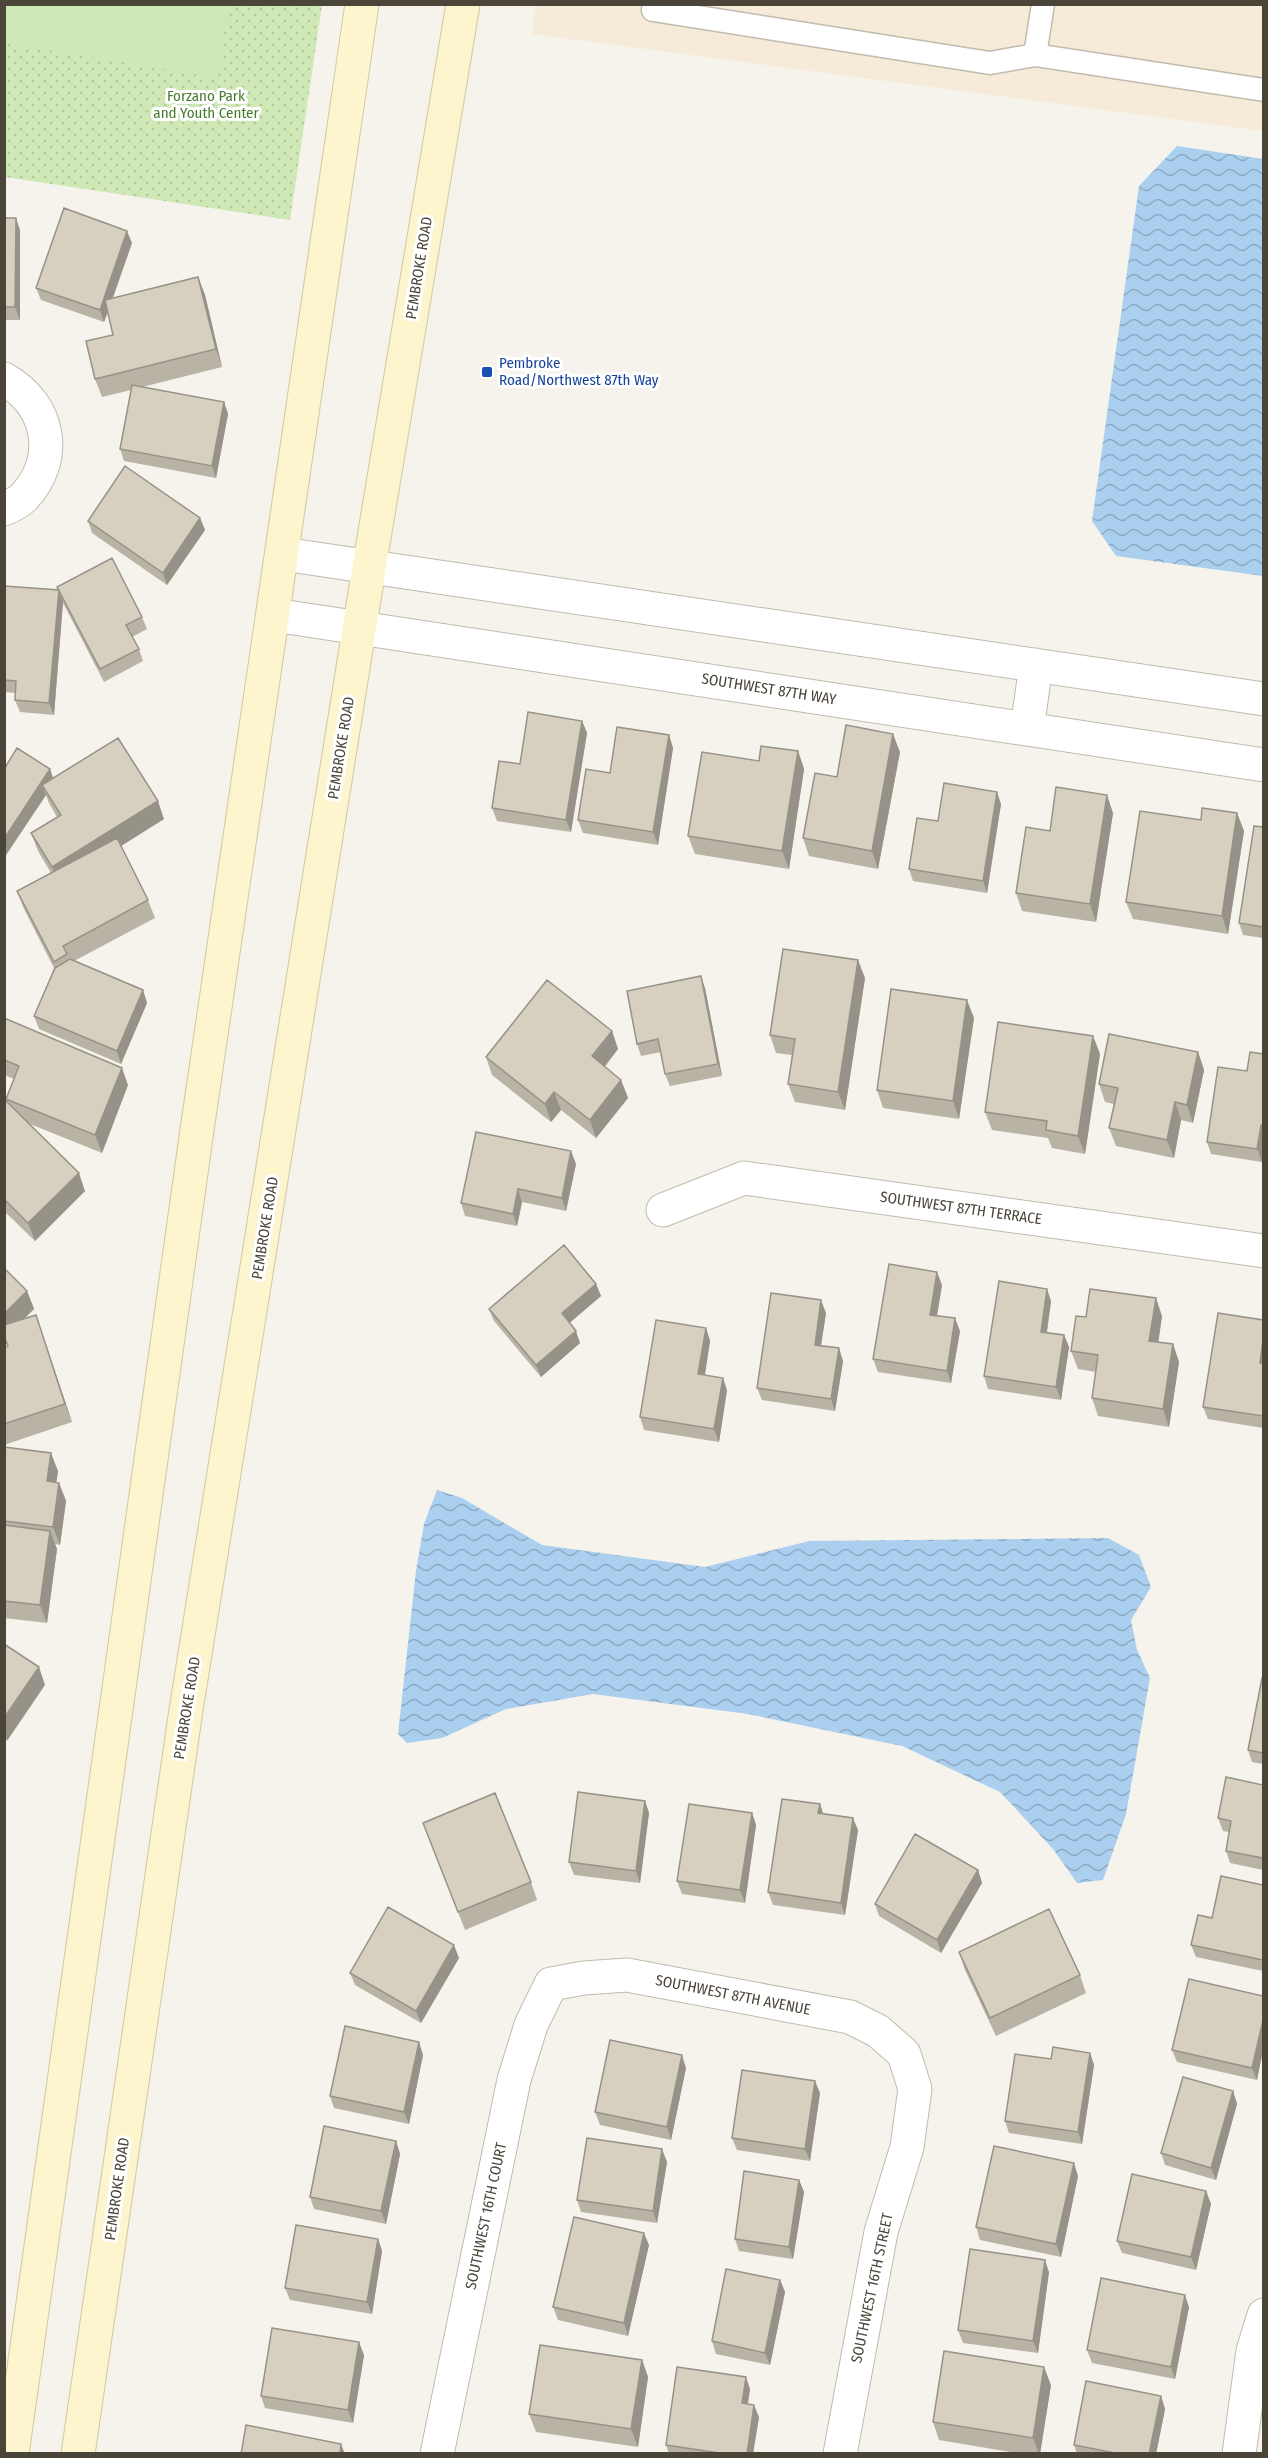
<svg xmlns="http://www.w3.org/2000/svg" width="1268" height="2458" font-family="'Fira Sans Condensed',sans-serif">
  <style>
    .commercial { fill: #f6ebd8 }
    .grass { fill: url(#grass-dots) }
    .pitch { fill: #cfe8b6 }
    .water { fill: url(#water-waves) }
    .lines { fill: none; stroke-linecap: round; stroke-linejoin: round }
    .lane-casing { stroke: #c1bbae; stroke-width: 25 }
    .street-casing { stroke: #c1bbae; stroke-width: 35 }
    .secondary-casing { stroke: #d4c89d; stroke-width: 35 }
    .lane { stroke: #fff; stroke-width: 22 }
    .street { stroke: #fff; stroke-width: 33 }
    .secondary { stroke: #fdf5ce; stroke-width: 33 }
    .wall { fill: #b9b3a6 }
    .shaded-wall { fill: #969287 }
    .building { fill: #d7d0c1; stroke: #969287; stroke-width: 1.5 }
    .transit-dot { fill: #1a4fb4; stroke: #fff; stroke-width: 2 }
    .labels { text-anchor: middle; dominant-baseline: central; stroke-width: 6; stroke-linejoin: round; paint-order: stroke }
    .park-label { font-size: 15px; fill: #467b2d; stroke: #fff }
    .street-label { font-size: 15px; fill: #4a4439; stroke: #fff }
    .transit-label { font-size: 15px; fill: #164399; stroke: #fff; text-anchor: start }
  </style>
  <defs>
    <pattern id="grass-dots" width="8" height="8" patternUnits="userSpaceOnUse" patternTransform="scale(1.5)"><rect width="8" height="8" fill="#cfe8b6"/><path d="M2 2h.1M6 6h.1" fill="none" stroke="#b3c89d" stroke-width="1.8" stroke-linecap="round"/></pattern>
    <pattern id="water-waves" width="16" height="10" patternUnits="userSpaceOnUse" patternTransform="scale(1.5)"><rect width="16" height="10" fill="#abcfef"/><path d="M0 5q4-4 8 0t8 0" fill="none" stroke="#8daac3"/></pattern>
  </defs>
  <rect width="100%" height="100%" fill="#f5f3ec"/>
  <!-- commercial -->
  <path class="commercial" d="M536,4l727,1v126l-731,-97z"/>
  <!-- grass -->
  <path class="grass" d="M4,5h318l-32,215 -285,-43z"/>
  <!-- pitch -->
  <path class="pitch" d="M4,5h224l-10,73 -213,-35z"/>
  <!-- water -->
  <path class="water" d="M1177,146l86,13v417l-147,-20 -24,-35 47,-335z
    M437,1490l25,8 80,47 163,22 104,-26 299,-3 31,17 12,32 -20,33 6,30 13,28 -24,136 -23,66 -26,3 -24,-34 -53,-57 -98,-46 -154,-32 -155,-20 -87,15 -64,29 -35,5 -9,-9 18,-163 8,-47z"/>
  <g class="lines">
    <!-- lane casing -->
    <g class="lane-casing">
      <path id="lane" d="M654,4l-1,6 337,53 45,-8 229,35
        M1035,55l8,-51"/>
    </g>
    <!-- street casing -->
    <g class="street-casing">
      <path id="street" d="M4,379c46,26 56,79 20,118 -5,5 -13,9 -20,12
        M283,554l981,145
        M274,615l990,150
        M1027,729l9,-64
        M663,1210l81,-32 520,73
        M437,2454l77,-374 17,-55 20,-41 33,-6 43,-3 223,42 28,14 26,23 11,35 -8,58 -26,85 -41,222
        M1239,2454l14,-103 11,-36"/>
    </g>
    <!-- secondary casing -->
    <g class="secondary-casing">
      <path id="secondary" d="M12,2454l185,-1324 165,-1126
        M78,2454l108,-744 183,-1142 94,-564"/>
    </g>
    <!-- lane -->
    <use href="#lane" class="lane"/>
    <!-- street -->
    <use href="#street" class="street"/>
    <!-- secondary -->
    <use href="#secondary" class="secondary"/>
  </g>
  <!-- wall -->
  <path class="wall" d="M4,218l16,12v90h-16z
    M132,243l-19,55 85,-21 7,18 17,72 -80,20 82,15 4,12 -12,64 -92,-17 -4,-12 11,-59 -29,7 -7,-18 18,-44 -5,-22 -4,9 -63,-22 -5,-12z
    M200,518l5,12 -38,55 -75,-52 -4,-12z
    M4,586l54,4 84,27 5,12 -15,8 7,12 4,12 -39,21 -42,-81 1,1 -9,113 -34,-3 -5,-12 1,-7 -12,-1z
    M582,721l5,12 -16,99 -74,-11 -5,-13 28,-44z
    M669,735l4,13 -15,97 -75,-12 -5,-13 32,-47z
    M798,751l6,18 -15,100 -94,-15 -7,-18 71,-75z
    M900,752l-22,117 -69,-13 -6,-18 34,-61z
    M4,765l2,1 44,3 3,9 111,41 -43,27 27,54 7,18 -81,43 69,29 4,13 -26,61 -82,-35 -5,-13 20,-48 -30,-59 -7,-18 34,-18 -13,-22 -7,-18 26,-16 -8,-14 -3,-8 -40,60 -2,-1z
    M1001,804l-14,89 -74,-12 -4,-12 29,-48z
    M1113,813l-17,109 -74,-11 -6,-18 34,-62z
    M1237,813l7,18 -16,103 -95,-15 -7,-17 75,-82z
    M1263,827v111l-20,-3 -4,-12z
    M865,978l-20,132 -50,-8 -7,-18 4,-29 -16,-2 -6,-18z
    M705,988l17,88 -52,10 -5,-12 -4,-22 -20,4 -4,-12z
    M4,1018l124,67 -26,68 -72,-29 55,67 -50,50 -31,-30v-112l3,2 -1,-2 8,-20 -10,-4z
    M974,1018l-15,101 -76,-11 -6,-18z
    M612,1031l6,18 -13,18 16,13 7,18 -32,40 -35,-28 -10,12 -59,-47 -6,-18z
    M1093,1036l7,18 -15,100 -33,-6 -4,-10 -56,-8 -7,-18z
    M1198,1052l6,18 -11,53 -12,-3 -7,38 -58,-12 -7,-18 5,-24 -9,-2 -6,-18z
    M1263,1054v96l-1,12 -51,-8 -4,-12 40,-71z
    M576,1164l-10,47 -44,-9 -5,24 -52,-10 -4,-13z
    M4,1268l23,23 7,18 -10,10 18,14 30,89 -68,23v-97l4,-2 -4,-8z
    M596,1284l5,12 -32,27 11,20 -39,34 -47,-56 -5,-12z
    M942,1285l-5,31 23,15 -9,52 -73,-11 -5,-13z
    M1051,1301l-4,32 17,2 5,12 -8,53 -73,-11 -4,-13z
    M826,1313l-5,33 22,15 -8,50 -73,-11 -5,-12z
    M1162,1316l-4,26 15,2 6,18 -10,65 -71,-11 -6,-18 4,-26 -18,-3 -7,-18 15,-34z
    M1263,1320v108l-55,-9 -5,-12z
    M706,1328l4,13 -5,34 22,15 -8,52 -75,-12 -4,-13z
    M4,1447l54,24 -2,11 3,1 7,18 -6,44 -5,-1 2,5 -10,74 -43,-5z
    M1263,1678v86l-11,-2 -4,-12z
    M1263,1785v85l-33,-7 -4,-12 3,-19 -6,-1 -5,-13z
    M645,1801l4,12 -9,70 -66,-8 -5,-13z
    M820,1804l3,9 35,17 -13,85 -72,-10 -5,-13z
    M752,1813l4,12 -11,78 -63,-9 -5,-13z
    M423,1823l108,59 6,18 -72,30z
    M978,1870l4,13 -41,70 -62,-37 -4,-12z
    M1263,1885v86l-67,-14 -5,-12 21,-27z
    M959,1952l121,23 6,18 -90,43 -31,-66z
    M459,1958l-38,65 -66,-38 -5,-12z
    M1263,1996l-6,84 -80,-18 -5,-12z
    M1090,2053l4,12 -12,79 -73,-11 -4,-12 46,-62z
    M423,2055l-14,69 -75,-16 -4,-12z
    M686,2068l-15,72 -71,-15 -5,-13z
    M1233,2091l4,13 -21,76 -51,-15 -4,-12z
    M820,2093l-10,68 -73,-11 -5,-12z
    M396,2141l4,13 -14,70 -72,-15 -4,-12z
    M667,2162l-10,61 -76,-11 -4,-12z
    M1078,2176l-17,81 -81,-17 -4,-13z
    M799,2180l5,12 -11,67 -54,-8 -4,-12z
    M1206,2191l5,13 -15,66 -74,-17 -5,-12z
    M378,2239l4,12 -10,63 -82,-14 -5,-12z
    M649,2245l-21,91 -70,-16 -5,-13z
    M1049,2272l-11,81 -75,-10 -5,-13z
    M780,2280l5,12 -15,73 -54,-11 -4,-13z
    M1189,2307l-14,72 -83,-16 -5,-13z
    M364,2355l-11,68 -88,-15 -4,-12z
    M642,2360l6,17 -10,70 -102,-15 -7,-18z
    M1051,2385l-11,69h-17l-84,-14 -6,-18z
    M750,2389l-2,15 11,13 -6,37h-84l-3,-9z
    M1161,2396l4,13 -9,45h-79l-3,-9z"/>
  <!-- shaded-wall -->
  <path class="shaded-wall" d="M16,218l4,12v90l-5,-13z
    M127,231l5,12 -28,79 -4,-12z
    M198,277l7,18 17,72 -6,-18z
    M224,402l4,12 -12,64 -4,-12z
    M200,518l5,12 -38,55 -4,-12z
    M59,590l4,12 -9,113 -5,-12z
    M582,721l5,12 -16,99 -5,-12z
    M893,734l7,18 -22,117 -6,-18z
    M669,735l4,13 -15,97 -5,-13z
    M798,751l6,18 -15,100 -7,-18z
    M50,769l4,12 -12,4 4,10 -40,60 -2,-5v-11z
    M997,792l4,12 -14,89 -4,-12z
    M1107,795l6,18 -17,109 -6,-18z
    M158,801l6,18 -105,66 -7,-18z
    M1237,813l7,18 -16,103 -6,-18z
    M858,960l7,18 -20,132 -7,-18z
    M701,976l4,12 17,88 -4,-12z
    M143,990l4,13 -26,61 -4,-13z
    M967,1000l7,18 -15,101 -6,-18z
    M612,1031l6,18 -20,25 -6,-18z
    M1093,1036l7,18 -15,100 -7,-18z
    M1198,1052l6,18 -11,53 -6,-18z
    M122,1068l6,17 -26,68 -7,-18z
    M621,1080l7,18 -32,40 -6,-18z
    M554,1092l7,18 -10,12 -6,-18z
    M1175,1102l6,18 -7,38 -7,-18z
    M1261,1125l2,7v18l-1,12 -5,-13z
    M571,1151l5,13 -10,47 -4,-13z
    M79,1173l6,18 -50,50 -7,-18z
    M518,1189l4,13 -5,24 -4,-12z
    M937,1272l5,13 -7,42 -5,-12z
    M596,1284l5,12 -35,30 -4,-13z
    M1047,1289l4,12 -6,43 -4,-12z
    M27,1291l7,18 -30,29v-24z
    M1156,1298l6,18 -6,43 -7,-18z
    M821,1300l5,13 -7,44 -4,-12z
    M36,1315l6,18 30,89 -7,-18z
    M955,1318l5,13 -9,52 -4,-12z
    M706,1328l4,13 -7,45 -5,-12z
    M576,1331l4,12 -39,34 -5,-12z
    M1064,1335l5,12 -8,53 -5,-13z
    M1263,1340v32l-3,-9z
    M1173,1344l6,18 -10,65 -6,-18z
    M839,1348l4,13 -8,50 -4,-12z
    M723,1378l4,12 -8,52 -5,-13z
    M51,1453l7,18 -4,28 -7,-18z
    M59,1483l7,18 -6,44 -7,-18z
    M50,1531l7,18 -10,74 -7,-18z
    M39,1667l6,18 -38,56 -3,-7v-16z
    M645,1801l4,12 -9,70 -4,-12z
    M820,1804l4,13 -6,-4z
    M752,1813l4,12 -11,78 -5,-13z
    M853,1818l5,12 -13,85 -4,-12z
    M978,1870l4,13 -41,70 -4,-13z
    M454,1945l5,13 -38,65 -5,-12z
    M1263,2020v31l-6,29 -5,-12z
    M419,2042l4,13 -14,69 -5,-12z
    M1090,2053l4,12 -12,79 -4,-12z
    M682,2055l4,13 -15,72 -4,-13z
    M815,2081l5,12 -10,68 -5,-12z
    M1233,2091l4,13 -21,76 -5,-12z
    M396,2141l4,13 -14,70 -5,-13z
    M662,2149l5,13 -10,61 -4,-12z
    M1074,2163l4,13 -17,81 -5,-13z
    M799,2180l5,12 -11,67 -4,-12z
    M1206,2191l5,13 -15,66 -5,-13z
    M644,2233l5,12 -21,91 -4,-13z
    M378,2239l4,12 -10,63 -5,-12z
    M1045,2260l4,12 -11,81 -5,-12z
    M780,2280l5,12 -15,73 -5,-12z
    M1185,2295l4,12 -14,72 -4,-12z
    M359,2342l5,13 -11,68 -5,-13z
    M642,2360l6,17 -10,70 -7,-18z
    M1044,2367l7,18 -11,69h-1l-6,-16z
    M746,2377l4,12 -4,26 -4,-12z
    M1161,2396l4,13 -9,45h-7z
    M754,2405l5,12 -6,37h-6z
    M341,2444l4,10h-5z"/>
  <!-- building -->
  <path class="building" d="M64,208l63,23 -27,79 -64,-22z
    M4,218h12l-1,89h-11z
    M198,277l18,72 -121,30 -9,-38 27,-6 -8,-35z
    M132,385l92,17 -12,64 -92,-17z
    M125,466l75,52 -37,55 -75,-52z
    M112,558l30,59 -16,8 13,24 -39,20 -43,-82z
    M4,586l55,4 -10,113 -34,-3 1,-19 -12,-1z
    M528,712l54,9 -16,99 -74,-12 7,-47 21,3z
    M846,725l47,9 -21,117 -69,-13 12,-65 22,4z
    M617,727l52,8 -16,97 -75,-12 8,-51 24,4z
    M118,738l40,63 -106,66 -21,-34 30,-18 -19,-30z
    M761,746l37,5 -16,100 -94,-15 14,-84 57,9z
    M17,748l33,21 -46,70v-74l2,1z
    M944,783l53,9 -14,89 -74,-12 8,-51 21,3z
    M1056,787l51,8 -17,109 -74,-11 10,-66 24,4z
    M1202,808l35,5 -15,103 -96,-14 14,-91 61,9z
    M1254,826l9,1v100l-24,-4z
    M117,838l31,62 -85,46 4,8 -13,8 -37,-71z
    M783,949l75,11 -20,132 -50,-8 7,-45 -25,-4z
    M70,959l73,31 -26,61 -83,-35 21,-48z
    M701,976l17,88 -53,10 -7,-35 -21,5 -10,-53z
    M547,980l65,51 -20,25 29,24 -31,40 -36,-28 -9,12 -59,-47z
    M891,989l76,11 -14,101 -76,-11z
    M4,1018l118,50 -27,67 -89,-36 13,-33 -15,-6z
    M998,1022l95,14 -15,100 -32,-6 1,-9 -62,-9z
    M1109,1034l89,18 -11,53 -12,-3 -8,38 -58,-12 9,-40 -19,-4z
    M1250,1052l13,2v71h-2l-4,24 -50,-7 11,-75 29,4z
    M4,1099l75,74 -51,50 -24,-24z
    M476,1132l95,19 -9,47 -44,-9 -5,25 -52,-11z
    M564,1245l32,39 -34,29 14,18 -40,34 -47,-56z
    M889,1264l48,8 -7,43 25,3 -8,53 -74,-12z
    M4,1268l23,23 -23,23z
    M999,1281l48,8 -6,43 23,3 -8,52 -72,-11z
    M1090,1289l66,9 -7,43 24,3 -10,65 -71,-11 6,-43 -27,-4 5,-35 10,1z
    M771,1293l50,7 -6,45 24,3 -8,51 -74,-11z
    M1218,1313l45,7v20l-3,23h3v53l-60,-9z
    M36,1315l29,89 -61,20v-76l4,-2 -4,-10v-11z
    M656,1320l50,8 -8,46 25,4 -9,51 -74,-12z
    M4,1447l47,6 -4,28 12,2 -6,44 -49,-6z
    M4,1525l46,6 -10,74 -36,-4z
    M4,1644l35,23 -35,51z
    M1262,1678h1v75l-15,-3z
    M1226,1777l37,8v73l-37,-7 5,-30 -13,-3z
    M578,1792l67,9 -9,70 -67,-9z
    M495,1793l36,89 -73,30 -35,-89z
    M782,1799l38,5 -2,9 35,5 -12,85 -73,-11z
    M689,1804l63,9 -12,77 -63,-9z
    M915,1834l63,36 -41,70 -62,-36z
    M1221,1876l42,9v75l-72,-15 7,-30 14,3z
    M388,1907l66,38 -38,66 -66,-38z
    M1049,1909l31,66 -90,43 -31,-66z
    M1189,1979l74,17v24l-11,48 -80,-18z
    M345,2026l74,16 -15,70 -74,-16z
    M610,2040l72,15 -15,72 -72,-15z
    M1053,2047l37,6 -12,79 -73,-11 10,-67 36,5z
    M742,2070l73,11 -10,68 -73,-11z
    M1183,2077l50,14 -22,77 -50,-15z
    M324,2126l72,15 -15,70 -71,-14z
    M587,2138l75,11 -9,62 -76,-11z
    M994,2146l80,17 -18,81 -80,-17z
    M744,2171l55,9 -10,67 -54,-8z
    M1132,2174l74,17 -15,66 -74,-16z
    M574,2217l70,16 -20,90 -71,-16z
    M296,2225l82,14 -11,63 -82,-14z
    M970,2249l75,11 -12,81 -75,-11z
    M726,2269l54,11 -15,73 -53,-12z
    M1101,2278l84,17 -14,72 -84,-17z
    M272,2328l87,14 -11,68 -87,-14z
    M540,2345l102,15 -11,69 -102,-15z
    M944,2351l100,16 -11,71 -100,-16z
    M677,2367l69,10 -4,26 12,2 -7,49h-21l-60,-9z
    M1086,2381l75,15 -12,58h-29l-46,-9z
    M246,2425l95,19 -1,10h-99z"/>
  <!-- markers -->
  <rect class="transit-dot" x="481" y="366" width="12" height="12" rx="3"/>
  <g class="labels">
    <!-- park labels -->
    <g class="park-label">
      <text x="206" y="96">Forzano Park<tspan x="206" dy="17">and Youth Center</tspan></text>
    </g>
    <!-- street labels -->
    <g class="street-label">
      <text transform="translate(419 268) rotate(-81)">PEMBROKE ROAD</text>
      <text transform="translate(769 689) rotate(9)">SOUTHWEST 87TH WAY</text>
      <text transform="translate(341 748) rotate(-81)">PEMBROKE ROAD</text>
      <text transform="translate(961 1208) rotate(8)">SOUTHWEST 87TH TERRACE</text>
      <text transform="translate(265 1228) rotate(-81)">PEMBROKE ROAD</text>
      <text transform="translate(187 1708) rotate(-81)">PEMBROKE ROAD</text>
      <text transform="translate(733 1995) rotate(11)">SOUTHWEST 87TH AVENUE</text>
      <text transform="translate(117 2189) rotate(-82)">PEMBROKE ROAD</text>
      <text transform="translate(486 2216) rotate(-78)">SOUTHWEST 16TH COURT</text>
      <text transform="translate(872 2288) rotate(-78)">SOUTHWEST 16TH STREET</text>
    </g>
    <!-- transit labels -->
    <g class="transit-label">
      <text x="499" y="363">Pembroke<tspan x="499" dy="17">Road/Northwest 87th Way</tspan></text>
    </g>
  </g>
  <!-- border -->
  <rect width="1268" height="2458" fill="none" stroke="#4a4439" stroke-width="12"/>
</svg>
